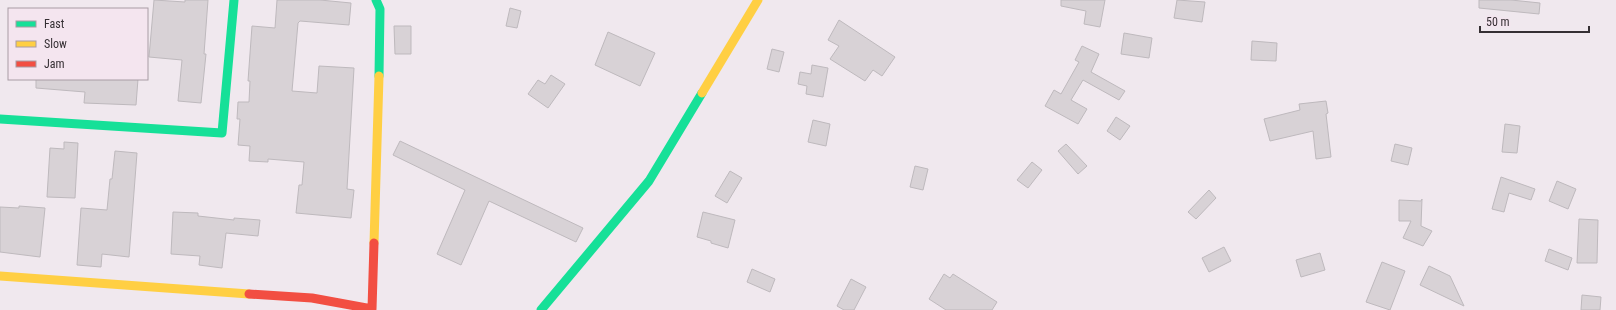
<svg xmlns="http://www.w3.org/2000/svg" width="1616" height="310" font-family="'Roboto Condensed',sans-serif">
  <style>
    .building { fill: #d8d2d6; stroke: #beb9bd }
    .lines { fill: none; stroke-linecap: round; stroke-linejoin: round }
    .fast { stroke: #16e098; stroke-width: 9 }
    .slow { stroke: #ffcf43; stroke-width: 9 }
    .jam { stroke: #f24e42; stroke-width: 9 }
  </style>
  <rect width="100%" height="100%" fill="#f0e8ee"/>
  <!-- building -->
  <path class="building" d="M154,0l31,2v-2h23l-4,54h2l-5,49 -23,-2 4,-41 -33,-3z
    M277,0h43l31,3 -2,22 -49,-4 -2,2 -6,68 25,2 2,-27 35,2 -7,121 7,1 -3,28 -55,-5 3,-28h3l2,-23 -36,-3v3l-19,-1 1,-15 -12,-1 2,-26h-3l1,-17h11l1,-21h-2l4,-55 23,2z
    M1061,0h44l-5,27 -16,-3 2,-13 -25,-5z
    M1177,0l28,2 -3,20 -28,-4z
    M1479,0h32l29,3 -1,11 -60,-6z
    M510,8l11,3 -4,17 -11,-2z
    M839,20l56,37 -13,19 -9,-6 -8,11 -35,-22 9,-13 -11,-6z
    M394,26h17v28h-16z
    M608,32l47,21 -15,33 -45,-21z
    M1124,33l28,5 -3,20 -28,-4z
    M1252,41l25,2 -1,18 -25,-1z
    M1082,46l17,8 -8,18 34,19 -6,9 -36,-20 -12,20 16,9 -9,15 -33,-18 9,-16 7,4 18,-32 -4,-2z
    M772,49l12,3 -5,20 -12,-3z
    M812,65l16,3 -5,29 -17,-3 1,-8 -9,-2 2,-12 11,2z
    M551,75l14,9 -17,24 -20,-14 10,-14 7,4z
    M36,79h102l-2,26 -52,-2 1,-11 -49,-4z
    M1326,101l2,12 -2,1 5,43 -15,2 -3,-28 -43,10 -6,-22 36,-9 -1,-6z
    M1116,117l14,9 -10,14 -13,-9z
    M813,120l17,4 -4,22 -18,-4z
    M1505,124l15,2 -3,27 -15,-1z
    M400,141l183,87 -7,14 -87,-41 -28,64 -24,-11 28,-64 -72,-35z
    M64,142l14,1 -3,55 -28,-1 3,-49 14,1z
    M1066,144l21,22 -9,8 -20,-23z
    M1395,144l17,4 -4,17 -17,-4z
    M115,151l22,2 -8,104 -27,-3 -1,13 -24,-2 4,-57 26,2 3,-31h2z
    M1032,162l10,8 -14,18 -11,-8z
    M915,166l13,3 -5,21 -13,-3z
    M730,171l12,7 -15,25 -12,-7z
    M1501,177l34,12 -4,11 -22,-7 -5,19 -12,-3z
    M1557,181l19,8 -8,20 -19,-8z
    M1209,190l7,8 -20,21 -8,-7z
    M1422,199l-1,27 11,5 -9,15 -20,-8 8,-17h-12v-21l22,1z
    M19,206l26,2 -5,49 -40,-5v-45l19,1z
    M173,212l25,1v3l36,4v-2l26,2 -2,16 -32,-3 -4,35 -23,-3 1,-9 -29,-2z
    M703,212l32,8 -7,28 -17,-5v-2l-14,-4z
    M1579,219l19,1 -1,43h-20z
    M1224,247l7,14 -22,11 -7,-14z
    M1549,249l23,9 -4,12 -23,-9z
    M1320,253l5,17 -24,7 -5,-17z
    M1382,262l23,9 -15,39 -24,-8z
    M1429,266l21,10 14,30 -44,-21z
    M752,269l23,10 -5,13 -23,-10z
    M944,274l6,4 3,-4 44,28 -5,8h-46l-17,-11z
    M851,279l15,8 -12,23h-10l-7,-4z
    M1582,295l19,2 -1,13h-19z"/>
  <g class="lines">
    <!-- fast -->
    <path class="fast" d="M376,0l4,9 -1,67
      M0,119l222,14 12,-133
      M541,310l108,-129 53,-88"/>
    <!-- slow -->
    <path class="slow" d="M702,93l56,-93
      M374,243l5,-167
      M0,276l249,18"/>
    <!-- jam -->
    <path class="jam" d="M249,294l63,4 60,11 2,-66"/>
  </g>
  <!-- legend -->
  <rect x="8" y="8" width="140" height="72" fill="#f4e5ef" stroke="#a89ca4"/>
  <rect x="16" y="21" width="20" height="6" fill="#16e098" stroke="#a89ca4"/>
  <text x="44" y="28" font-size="12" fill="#352f33">Fast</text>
  <rect x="16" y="41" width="20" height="6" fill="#ffcf43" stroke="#a89ca4"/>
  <text x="44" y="48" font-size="12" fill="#352f33">Slow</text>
  <rect x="16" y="61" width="20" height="6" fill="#f24e42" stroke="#a89ca4"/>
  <text x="44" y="68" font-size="12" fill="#352f33">Jam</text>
  <!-- scale -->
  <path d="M1480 26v6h109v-6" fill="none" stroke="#352f33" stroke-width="2"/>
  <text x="1486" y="26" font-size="12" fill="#352f33" stroke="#f4e5ef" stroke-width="3" paint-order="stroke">50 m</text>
</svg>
